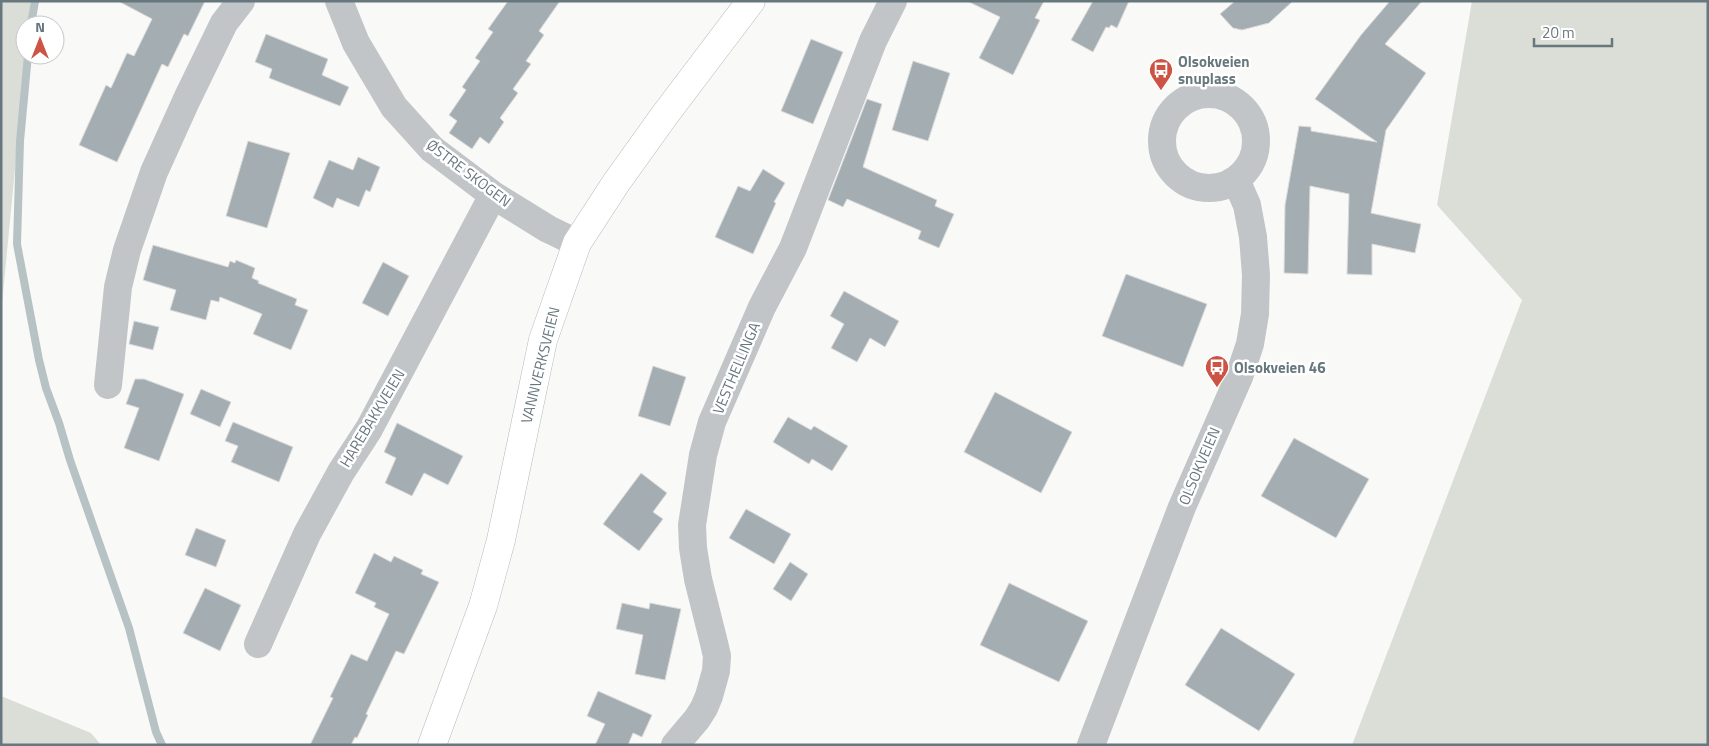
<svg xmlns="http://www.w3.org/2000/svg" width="1709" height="746" font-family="'Titillium Web',sans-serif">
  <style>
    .green { fill: #daded7 }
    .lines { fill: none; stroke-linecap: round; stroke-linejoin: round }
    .stream { stroke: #b7c2c5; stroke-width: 8 }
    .building { fill: #a4aeb2; stroke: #dbdbda }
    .secondary-casing { stroke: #b4b9bc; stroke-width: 29 }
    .street { stroke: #c1c5c8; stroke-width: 28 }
    .secondary { stroke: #fff; stroke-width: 28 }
    .labels { text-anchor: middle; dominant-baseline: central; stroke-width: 5; stroke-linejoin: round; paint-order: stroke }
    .poi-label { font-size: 15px; font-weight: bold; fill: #67777e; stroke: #fff; text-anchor: start }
    .street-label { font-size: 15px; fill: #67777e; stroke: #fff }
  </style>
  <rect width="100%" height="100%" fill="#f9f9f7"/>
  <!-- green -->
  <path class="green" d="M1,1h30l-2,24h-4l1,30 -25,259z
    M1472,1h236v744h-356l170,-445 -85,-95z
    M1,696l90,37 10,12h-100z"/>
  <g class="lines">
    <!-- stream -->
    <path class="stream" d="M31,25l4,-24
      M28,55l-8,86 -3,103 22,116 7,28 13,35 11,37 59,168 27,104 6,13"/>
  </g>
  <!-- building -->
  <path class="building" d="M118,1h87l-17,35 -4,-2 -16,33 -6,-3 -45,98 -38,-17 27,-60 5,3 16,-35 7,3 18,-37z
    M508,1h52l-21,30 5,4 -18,26 5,3 -18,25 5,4 -18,25 4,4 -15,22 -9,-7 -8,12 -23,-16 8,-12 -8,-6 17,-25 -4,-3 18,-26 -5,-3 18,-26 -5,-3z
    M967,1h77l-9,17 5,2 -27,55 -34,-17 21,-41z
    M1093,1h36l-12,27 -6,-3 -2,3 -3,-1 -13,25 -22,-12z
    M1235,1h58l-24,22 -27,7 -9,-2 -13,-14z
    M1390,1h32l-37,43 41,29 -40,57 -15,83 50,11 -6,29 -43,-9v31l-25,-1 2,-80 -39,-8 -2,88 -24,-1 1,-68 14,-79 12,1v4l66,11 -62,-43 46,-64z
    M266,34l62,25 -6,16 27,12 -9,19 -71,-28 3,-9 -17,-7z
    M811,39l32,13 -30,72 -32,-13z
    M913,61l37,12 -22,68 -36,-11z
    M867,99l15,5 -19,63 74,33 -2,6 19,8 -15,34 -21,-9 3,-8 -74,-32 -4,8 -15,-7z
    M248,141l42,12 -23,75 -41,-12z
    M358,157l22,10 -10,25 -4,-2 -7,17 -22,-9 -4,10 -20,-10 16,-38 24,10z
    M763,169l22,14 -11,19 2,1 -23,51 -38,-17 23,-51 12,5z
    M153,245l75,22 2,-6 5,2 1,-3 19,8 -3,10 7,3 -1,2 39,16 -2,6 13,5 -17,40 -38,-16 9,-20 -42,-17 -1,5 -8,-2 -5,20 -36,-10 6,-20 -33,-10z
    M383,262l26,14 -21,40 -26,-13z
    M1126,274l81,30 -24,63 -81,-31z
    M844,291l55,30 -14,26 -15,-9 -13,24 -26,-14 13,-24 -14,-8z
    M134,321l25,6 -6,23 -24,-6z
    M653,366l33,11 -16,49 -32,-10z
    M135,379h9l40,15 -25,67 -35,-13 15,-40 -13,-4z
    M201,389l30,13 -11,25 -30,-13z
    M995,392l77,40 -31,61 -77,-41z
    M788,417l23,13 3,-4 34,20 -16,25 -20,-12 -3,5 -36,-22z
    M233,422l60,25 -14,35 -48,-20 7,-16 -13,-5z
    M397,423l66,33 -15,29 -24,-12 -12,23 -27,-13 11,-25 -12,-6z
    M1294,438l75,41 -33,59 -75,-42z
    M641,473l26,20 -14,19 10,7 -24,32 -36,-27z
    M746,509l45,25 -17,30 -45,-26z
    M196,528l30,12 -10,27 -31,-12z
    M374,553l17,9 3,-6 29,14 -2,4 18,8 -35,72 -8,-3 -30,63 2,1 -11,23 -2,-1 -4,8h-41l23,-47 -3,-1 21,-43 16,7 22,-47 -15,-7 2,-4 -21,-10z
    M790,562l18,12 -17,27 -18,-12z
    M1009,583l79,38 -29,61 -79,-37z
    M205,588l36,17 -21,46 -37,-18z
    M622,603l27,6 1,-6 31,6 -16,71 -30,-6 8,-39 -27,-6z
    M1221,628l74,46 -36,57 -74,-46z
    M598,691l54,24 -10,22 -9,-4 -5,12h-33l10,-21 -18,-8z"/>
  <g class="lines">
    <!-- secondary casing -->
    <g class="secondary-casing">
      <path id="secondary" d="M432,745l51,-139 18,-66 42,-200 34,-97 39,-60 48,-67 87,-115"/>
    </g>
    <!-- street -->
    <path class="street" d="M339,1l17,42 38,64 38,42 61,46 55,34 29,14
      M1162 141a47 47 0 1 1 94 0a47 47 0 1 1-94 0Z
      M108,385l10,-98 9,-37 27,-78 33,-73 37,-76 17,-22
      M258,644l49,-110 34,-62 28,-43 124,-234
      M675,745l22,-26 7,-11 5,-12 7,-25 1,-15 -3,-13 -16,-64 -5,-31 -1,-23 11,-70 9,-33 50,-115 31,-59 80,-207 20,-40
      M1091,745l91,-238 57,-130 11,-33 5,-30 1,-39 -3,-38 -6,-32 -11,-25"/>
    <!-- secondary -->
    <use href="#secondary" class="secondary"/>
  </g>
  <!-- icons -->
  <defs>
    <g id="bus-pin" transform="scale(1.25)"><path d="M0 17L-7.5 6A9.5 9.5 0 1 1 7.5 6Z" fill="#cd5444" stroke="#fff"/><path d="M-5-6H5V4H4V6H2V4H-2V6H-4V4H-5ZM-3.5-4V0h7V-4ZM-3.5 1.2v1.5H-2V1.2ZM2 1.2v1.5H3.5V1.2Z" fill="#fff"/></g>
  </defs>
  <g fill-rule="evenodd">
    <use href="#bus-pin" x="1161" y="70"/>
    <use href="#bus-pin" x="1217" y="367"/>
  </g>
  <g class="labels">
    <!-- poi labels -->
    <g class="poi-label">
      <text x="1178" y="61">Olsokveien<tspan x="1178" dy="17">snuplass</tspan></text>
      <text x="1234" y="367">Olsokveien 46</text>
    </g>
    <!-- street labels -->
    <g class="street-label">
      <text transform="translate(469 173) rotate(37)">ØSTRE SKOGEN</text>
      <text transform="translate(540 365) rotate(-76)">VANNVERKSVEIEN</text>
      <text transform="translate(736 368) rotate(-67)">VESTHELLINGA</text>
      <text transform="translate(372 418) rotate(-59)">HAREBAKKVEIEN</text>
      <text transform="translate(1199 466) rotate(-67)">OLSOKVEIEN</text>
    </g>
  </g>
  <!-- border -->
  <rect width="1709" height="746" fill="none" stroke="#67777e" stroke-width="5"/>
  <!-- north arrow -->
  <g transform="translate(40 40)"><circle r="24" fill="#ffffff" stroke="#c2c9cb"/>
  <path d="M0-4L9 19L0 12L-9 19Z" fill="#cd5444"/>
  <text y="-8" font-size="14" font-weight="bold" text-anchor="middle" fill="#67777e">N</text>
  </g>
  <!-- scale -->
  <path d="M1534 38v8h78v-8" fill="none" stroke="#67777e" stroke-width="2.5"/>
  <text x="1542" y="38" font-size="15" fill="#67777e" stroke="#ffffff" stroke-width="4" paint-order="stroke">20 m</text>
</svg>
